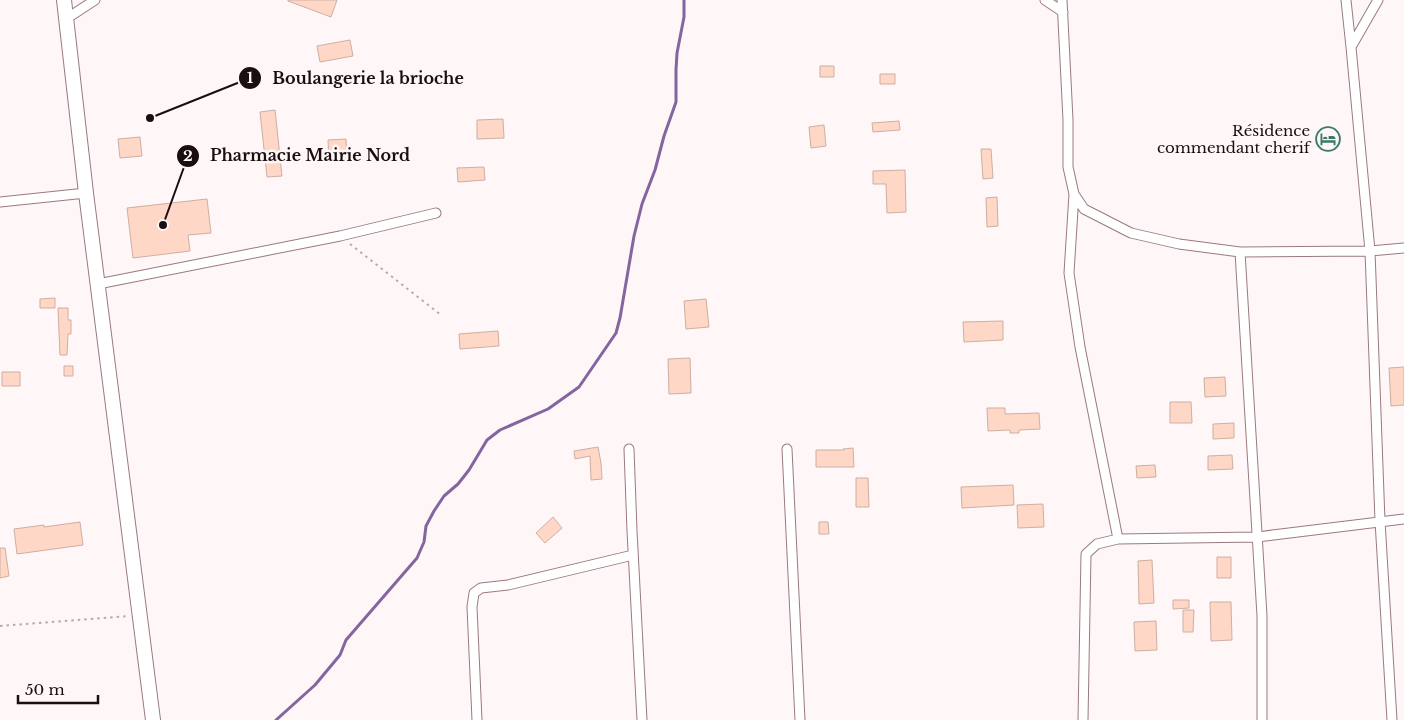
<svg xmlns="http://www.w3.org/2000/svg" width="1404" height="720" font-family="'Libre Baskerville',serif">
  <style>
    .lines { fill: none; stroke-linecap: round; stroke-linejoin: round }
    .stream { stroke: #84659f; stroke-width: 3 }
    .building { fill: #fed7c7; stroke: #ceafa2 }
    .minor-casing { stroke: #9a7a7e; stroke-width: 11 }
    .primary-casing { stroke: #9a7a7e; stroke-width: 16 }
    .path { stroke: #b5abad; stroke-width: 2; stroke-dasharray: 2.5 4; stroke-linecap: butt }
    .minor { stroke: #fff; stroke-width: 9 }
    .primary { stroke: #fff; stroke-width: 14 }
    .labels { text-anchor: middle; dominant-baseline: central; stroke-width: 5; stroke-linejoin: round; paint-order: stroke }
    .poi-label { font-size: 15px; fill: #1a0e10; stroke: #fef6f7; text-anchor: end }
    .leader { fill: none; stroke: #1a0e10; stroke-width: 2 }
    .callout-dot { fill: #1a0e10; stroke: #fef6f7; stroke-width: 2 }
    .mark-label { font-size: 15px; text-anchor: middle; font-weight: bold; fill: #fff }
    .callout-label { font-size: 16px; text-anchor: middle; font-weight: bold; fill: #1a0e10; stroke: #fef6f7; stroke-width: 5; stroke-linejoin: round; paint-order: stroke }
  </style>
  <rect width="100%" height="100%" fill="#fef6f7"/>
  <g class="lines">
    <!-- stream -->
    <path class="stream" d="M276,720l39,-35 25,-30 6,-15 71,-82 7,-16 2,-16 8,-15 10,-15 14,-12 11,-14 18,-30 13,-10 48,-21 31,-22 37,-54 4,-15 14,-82 8,-32 13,-34 9,-34 12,-34v-32l1,-17 7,-36v-17"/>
  </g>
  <!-- building -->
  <path class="building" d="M288,0h49l-6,17 -43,-16z
    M350,40l3,16 -33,6 -3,-16z
    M820,66h14v11h-14z
    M880,74h15v10h-15z
    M275,110l7,66 -15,1 -7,-65z
    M503,119l1,19 -27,1v-19z
    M899,121l1,9 -27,2 -1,-9z
    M824,125l2,21 -15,2 -2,-21z
    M140,137l2,19 -22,2 -2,-19z
    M346,139l1,21 -18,1 -1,-21z
    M981,149h10l2,29 -10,1z
    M484,167l1,13 -27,2 -1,-14z
    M905,170l1,42 -19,1 -1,-29h-13v-13z
    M997,197l1,29 -11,1 -1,-29z
    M207,199l4,34 -23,2 2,16 -57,7 -6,-50z
    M55,298v10h-15v-9z
    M706,299l3,28 -23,2 -2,-28z
    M58,308h10v12h3v14h-3l-1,21h-7z
    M1003,321v19l-39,2 -1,-20z
    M498,331l1,15 -39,3 -1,-15z
    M690,358l1,35 -22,1 -1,-35z
    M64,366h9v10h-9z
    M1404,367v38l-13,1 -2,-38z
    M2,372h18v14h-18z
    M1225,377l1,19 -21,1 -1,-19z
    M1170,402h21l1,21h-22z
    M987,408h18v6l34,-1 1,16 -21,1v3h-9v-3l-22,1z
    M1234,423v15l-21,1v-15z
    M598,447l3,16 1,16 -11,1 -1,-24 -15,3 -1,-8z
    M853,448l1,19h-38v-17h28l-1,-1z
    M1232,455l1,14 -25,1v-14z
    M1155,465l1,12 -19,1 -1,-12z
    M856,478h12l1,29h-13z
    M1013,485l1,20 -52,3 -1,-21z
    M1043,504l1,23 -26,1 -1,-23z
    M553,517l9,11 -17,15 -9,-10z
    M80,522l3,23 -66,9 -3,-25 30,-4v2z
    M819,522h9l1,12h-10z
    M0,548h5l4,28 -9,2z
    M1217,557h14v21h-14z
    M1152,560l2,43 -15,1 -1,-43z
    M1173,600h16v8l-16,1z
    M1210,602h21l1,38 -21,1z
    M1183,610h11l-1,22h-10z
    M1156,621l1,29 -22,1 -1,-29z"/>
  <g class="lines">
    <!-- minor casing -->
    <g class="minor-casing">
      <path id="minor" d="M1045,0l18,12
        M1062,0l6,120v47l6,27 10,15 47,24 48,11 61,8 130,-1 34,-3
        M1346,0l5,47 19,204 10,270 12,199
        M66,19l29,-19
        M1351,47l27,-47
        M1074,194l-5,79 11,74 38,192
        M0,202l86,-9
        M1240,252l22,364v104
        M98,284l242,-48 96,-23
        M629,449l3,82 10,189
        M787,449l13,271
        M477,720l-5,-113 2,-14 7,-5 27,-3 125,-30
        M1083,720l3,-166 11,-10 21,-5 139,-2 147,-18"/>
    </g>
    <!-- primary casing -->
    <g class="primary-casing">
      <path id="primary" d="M64,0l22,193 67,527"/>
    </g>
    <!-- path -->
    <path class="path" d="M350,244l91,71
      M0,626l128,-10"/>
    <!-- minor -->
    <use href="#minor" class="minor"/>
    <!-- primary -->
    <use href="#primary" class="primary"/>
  </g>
  <!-- icons -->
  <defs>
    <g id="hotel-ring" transform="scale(1.25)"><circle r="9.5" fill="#fef6f7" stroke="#397a6a" stroke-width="1.5"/><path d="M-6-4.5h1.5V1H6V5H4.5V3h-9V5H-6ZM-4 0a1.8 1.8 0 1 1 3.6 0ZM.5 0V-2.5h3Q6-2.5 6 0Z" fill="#397a6a"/></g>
  </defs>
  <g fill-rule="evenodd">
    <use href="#hotel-ring" x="1328" y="139"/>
  </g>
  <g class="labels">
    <!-- poi labels -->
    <g class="poi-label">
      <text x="1310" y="130">Résidence<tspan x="1310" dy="17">commendant cherif</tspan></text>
    </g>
  </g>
  <!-- callouts -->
  <path class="leader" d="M150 118L250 78M163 225L188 156"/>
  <g class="callout-dot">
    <circle cx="150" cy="118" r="5"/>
    <circle cx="163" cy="225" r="5"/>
    <circle cx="250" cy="78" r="12"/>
    <circle cx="188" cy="156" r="12"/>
  </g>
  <g class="mark-label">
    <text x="250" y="83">1</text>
    <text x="188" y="161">2</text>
  </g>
  <g class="callout-label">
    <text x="368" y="84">Boulangerie la brioche</text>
    <text x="310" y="161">Pharmacie Mairie Nord</text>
  </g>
  <!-- scale -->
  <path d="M18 695v8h80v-8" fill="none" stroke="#1a0e10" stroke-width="2.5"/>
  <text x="25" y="695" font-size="15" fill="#1a0e10" stroke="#fef6f7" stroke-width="4" paint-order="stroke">50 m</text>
</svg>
